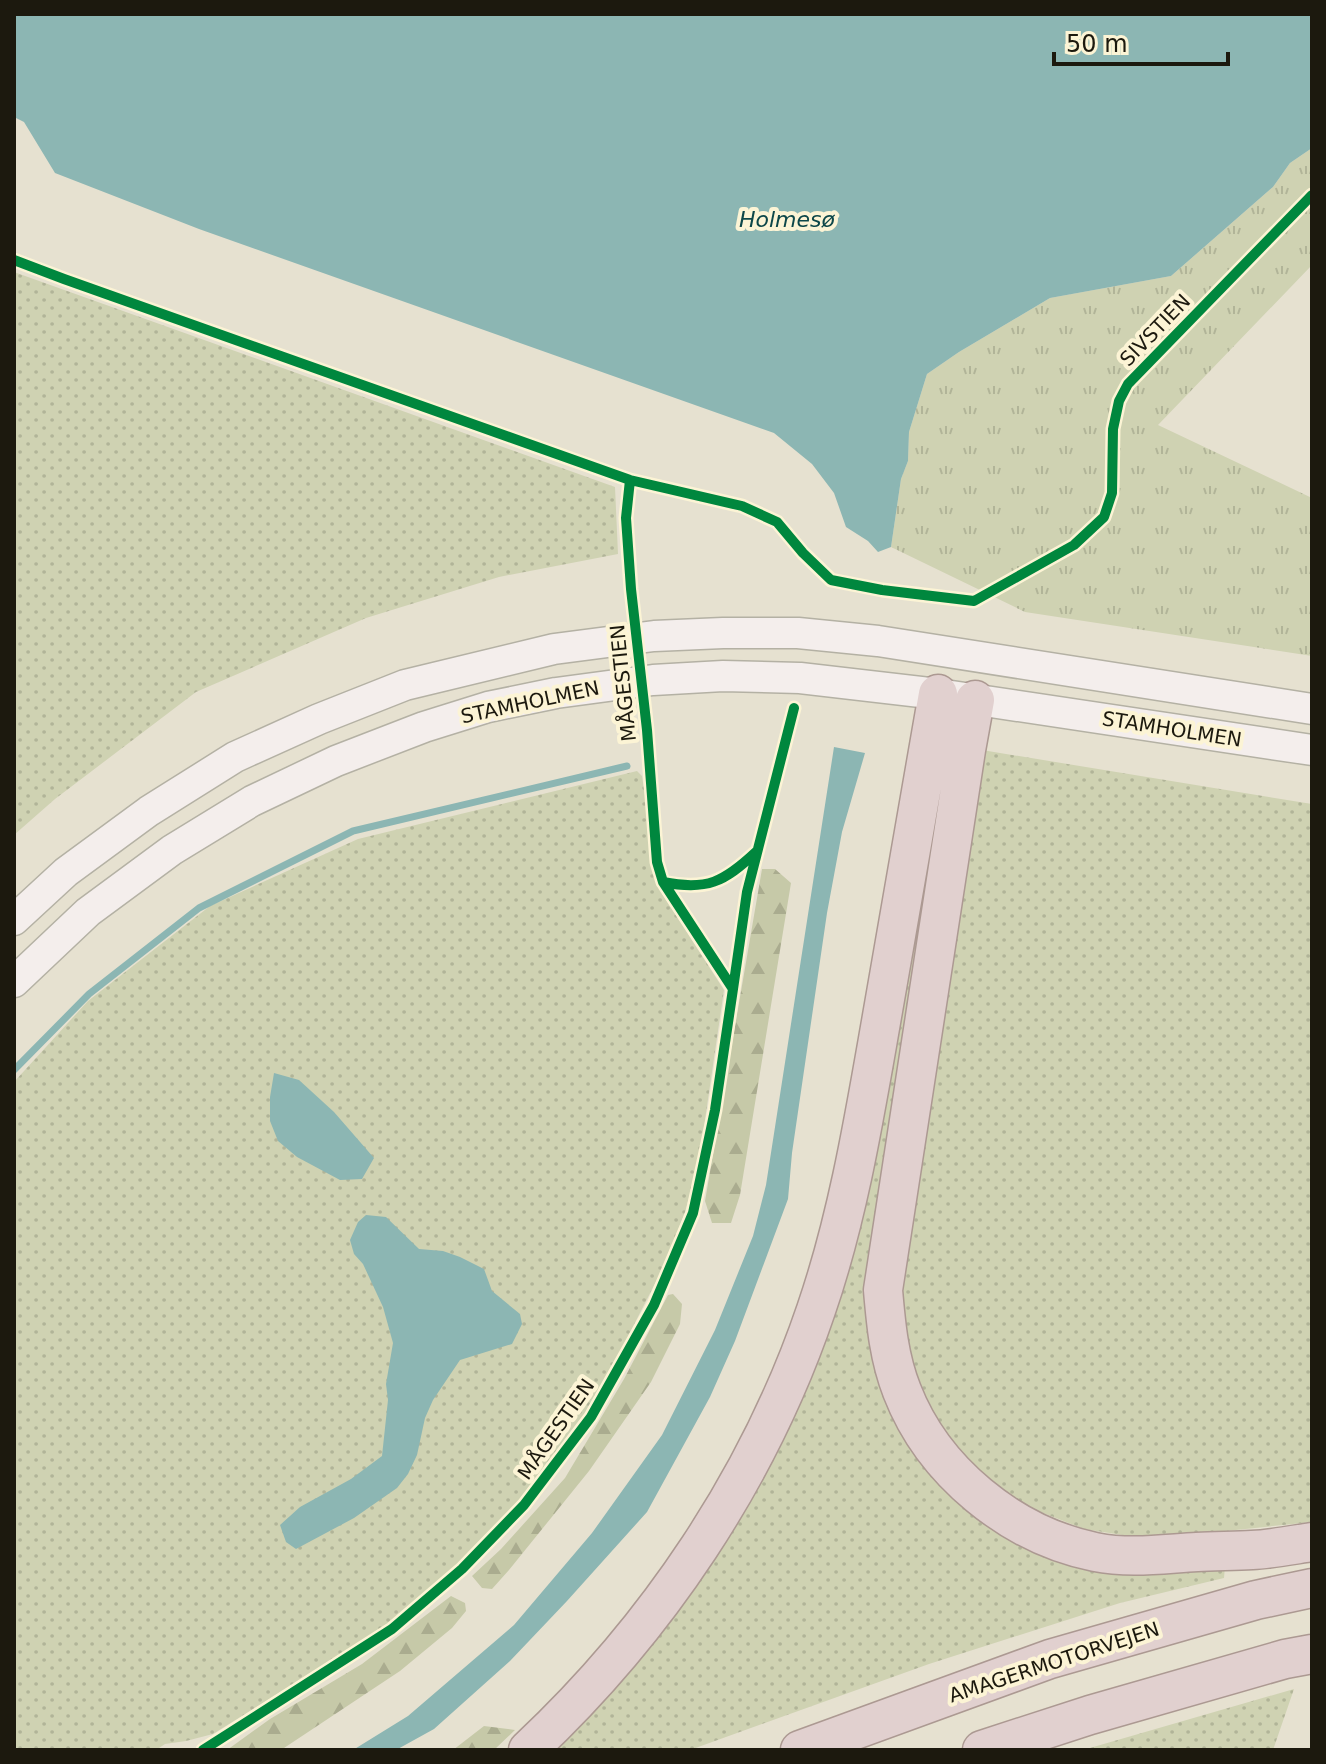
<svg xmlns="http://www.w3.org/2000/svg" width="1326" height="1764" font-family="'DejaVu Sans',sans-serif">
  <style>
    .grass { fill: url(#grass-dots) }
    .forest { fill: url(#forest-firs) }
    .park { fill: url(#park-tufts) }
    .water { fill: #8cb6b3 }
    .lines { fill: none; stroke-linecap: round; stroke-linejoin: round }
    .stream { stroke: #8cb6b3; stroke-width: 7 }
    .secondary-casing { stroke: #b4b1a4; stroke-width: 33 }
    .highway-casing { stroke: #ac9992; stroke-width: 41 }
    .secondary { stroke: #f4eeec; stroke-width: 30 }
    .highway { stroke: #e1d0cf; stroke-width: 38 }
    .cycleway-casing { stroke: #fcf4d5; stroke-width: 15 }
    .cycleway { stroke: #00873e; stroke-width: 10 }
    .labels { text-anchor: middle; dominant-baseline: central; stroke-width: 8; stroke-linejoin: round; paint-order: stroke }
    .street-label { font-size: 20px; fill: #1c190e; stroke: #fcf4d5 }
    .water-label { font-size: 22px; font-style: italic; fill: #0d4749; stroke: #fcf4d5 }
  </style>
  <defs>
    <pattern id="grass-dots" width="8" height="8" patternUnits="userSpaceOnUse" patternTransform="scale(2)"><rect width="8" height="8" fill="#cfd2b2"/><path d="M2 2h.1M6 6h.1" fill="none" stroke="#b1b498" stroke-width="1.8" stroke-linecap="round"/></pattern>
    <pattern id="forest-firs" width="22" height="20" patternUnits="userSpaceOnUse" patternTransform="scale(2)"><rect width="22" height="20" fill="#c6c9a8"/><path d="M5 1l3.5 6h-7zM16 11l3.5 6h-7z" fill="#aaac8f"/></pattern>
    <pattern id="park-tufts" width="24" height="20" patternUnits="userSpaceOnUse" patternTransform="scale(2)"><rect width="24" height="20" fill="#cfd2b2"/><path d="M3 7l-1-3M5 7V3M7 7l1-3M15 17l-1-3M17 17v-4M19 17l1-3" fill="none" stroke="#b1b498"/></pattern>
  </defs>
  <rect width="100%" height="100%" fill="#e6e1d0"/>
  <!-- grass -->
  <path class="grass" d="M14,272l601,215 3,67 -119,23 -133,41 -170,74 -141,107 -41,36z
    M941,741l9,2 -76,614 130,175 221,34 -1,12 -104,25 -191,61 -239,86h-140l77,-79 65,-79 52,-80 44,-86z
    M982,750l330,54v718l-164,17 -64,-10 -61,-24 -48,-31 -42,-47 -26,-67 -10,-79z
    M637,771l5,5 17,113 65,101 -25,171 -14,51 -20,52 -45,88 -38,67 -57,75 -74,76 -60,53 -178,111 -27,7 -21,3 -9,6h-142v-668l74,-81 122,-95 148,-67z
    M1294,1689l-21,61h-190z"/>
  <!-- forest -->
  <path class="forest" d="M762,869h13l16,14 -51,312 -9,28h-19l-7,-22z
    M673,1294l9,10 -2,20 -29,58 -62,89 -80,99 -17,19 -10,-1 -10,-12 29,-27 64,-71 59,-99 44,-84z
    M451,1596l14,7 1,8 -14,17 -52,43 -119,79h-54l43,-31 92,-55z
    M484,1726l31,4 -21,20h-41z"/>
  <!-- park -->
  <path class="park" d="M1312,148v117l-154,160 154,73v158l-287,-44 -134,-65 10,-68 7,-18 1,-29 18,-58 32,-22 91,-54 121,-22 102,-89 17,-24z"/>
  <!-- water -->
  <path class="water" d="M14,14h1298v134l-22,15 -17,24 -102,89 -121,22 -91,54 -32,22 -18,58 -1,29 -7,18 -10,68 -13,5 -10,-11 -22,-14 -12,-34 -22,-29 -38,-31 -575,-204 -144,-56 -31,-51 -10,-5z
    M834,747l31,6 -23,79 -15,81 -35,240 -4,46 -53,142 -25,56 -63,115 -80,89 -57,60 -76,68 -38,21h-43l55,-34 106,-91 78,-92 70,-98 53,-105 38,-94 13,-51z
    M274,1073l25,7 35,32 40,46 -12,21 -22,1 -43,-23 -19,-16 -8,-20v-24z
    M366,1215l20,2 33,32 24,2 17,6 24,12 8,22 28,23 2,10 -10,20 -52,16 -27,40 -8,18 -8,37 -9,19 -11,14 -43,30 -58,31 -10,-7 -6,-17 20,-18 51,-28 31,-23 6,-56 -2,-16 7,-41 -10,-36 -20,-43 -9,-10 -4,-14 8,-18z"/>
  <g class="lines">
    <!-- stream -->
    <path class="stream" d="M14,1070l75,-76 110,-86 154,-77 274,-65"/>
    <!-- secondary casing -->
    <g class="secondary-casing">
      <path id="secondary" d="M14,920l52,-48 83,-61 86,-54 84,-38 86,-34 149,-36 100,-13 69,-3h75l80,8 434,68
        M14,982l74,-70 84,-62 80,-49 84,-40 88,-34 64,-20 68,-14 97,-13 70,-4 77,2 138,16 374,56"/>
    </g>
    <!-- highway casing -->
    <g class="highway-casing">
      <path id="highway" d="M975,700l-9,50 -83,540c3,35 6,68 19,101 31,80 109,144 193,161 35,7 67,2 102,0 18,-1 37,-1 55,-2 20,-1 40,-5 60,-8
        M528,1750c129,-121 231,-272 288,-440 32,-93 48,-191 65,-288 19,-109 38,-219 57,-328
        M800,1750l250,-91 206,-59 56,-12
        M982,1750l108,-35 195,-56 27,-5"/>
    </g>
    <!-- secondary -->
    <use href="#secondary" class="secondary"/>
    <!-- highway -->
    <use href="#highway" class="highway"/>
    <!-- cycleway casing -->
    <g class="cycleway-casing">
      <path id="cycleway" d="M14,260l50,19 566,201 112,26 35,16 26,31 28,27 51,10 92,11 100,-56 30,-28 8,-24 1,-64 6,-28 9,-17 184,-189
        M663,882c44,9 61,0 93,-30
        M733,989l14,-97 47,-184
        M203,1750l189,-121 70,-60 62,-64 67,-88 63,-112 39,-92 22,-103 18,-121 -70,-107 -6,-20 -10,-132 -16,-141 -5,-71 4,-38"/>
    </g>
    <!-- cycleway -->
    <use href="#cycleway" class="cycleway"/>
  </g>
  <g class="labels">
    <!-- street labels -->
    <g class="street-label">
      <text transform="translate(1155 330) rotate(-46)">SIVSTIEN</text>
      <text transform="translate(623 683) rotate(-96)">MÅGESTIEN</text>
      <text transform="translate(530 702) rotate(-12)">STAMHOLMEN</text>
      <text transform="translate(1172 729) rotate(9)">STAMHOLMEN</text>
      <text transform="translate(556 1429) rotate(-55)">MÅGESTIEN</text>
      <text transform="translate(1054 1662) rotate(-18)">AMAGERMOTORVEJEN</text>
    </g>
    <!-- water labels -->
    <g class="water-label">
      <text x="787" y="219">Holmesø</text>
    </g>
  </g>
  <!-- border -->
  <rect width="1326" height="1764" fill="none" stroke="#1c190e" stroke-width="32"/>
  <!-- scale -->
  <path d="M1054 52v12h174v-12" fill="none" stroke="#1c190e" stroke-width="4"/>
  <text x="1066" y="52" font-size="24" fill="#1c190e" stroke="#fcf4d5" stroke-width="6" paint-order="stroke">50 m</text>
</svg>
